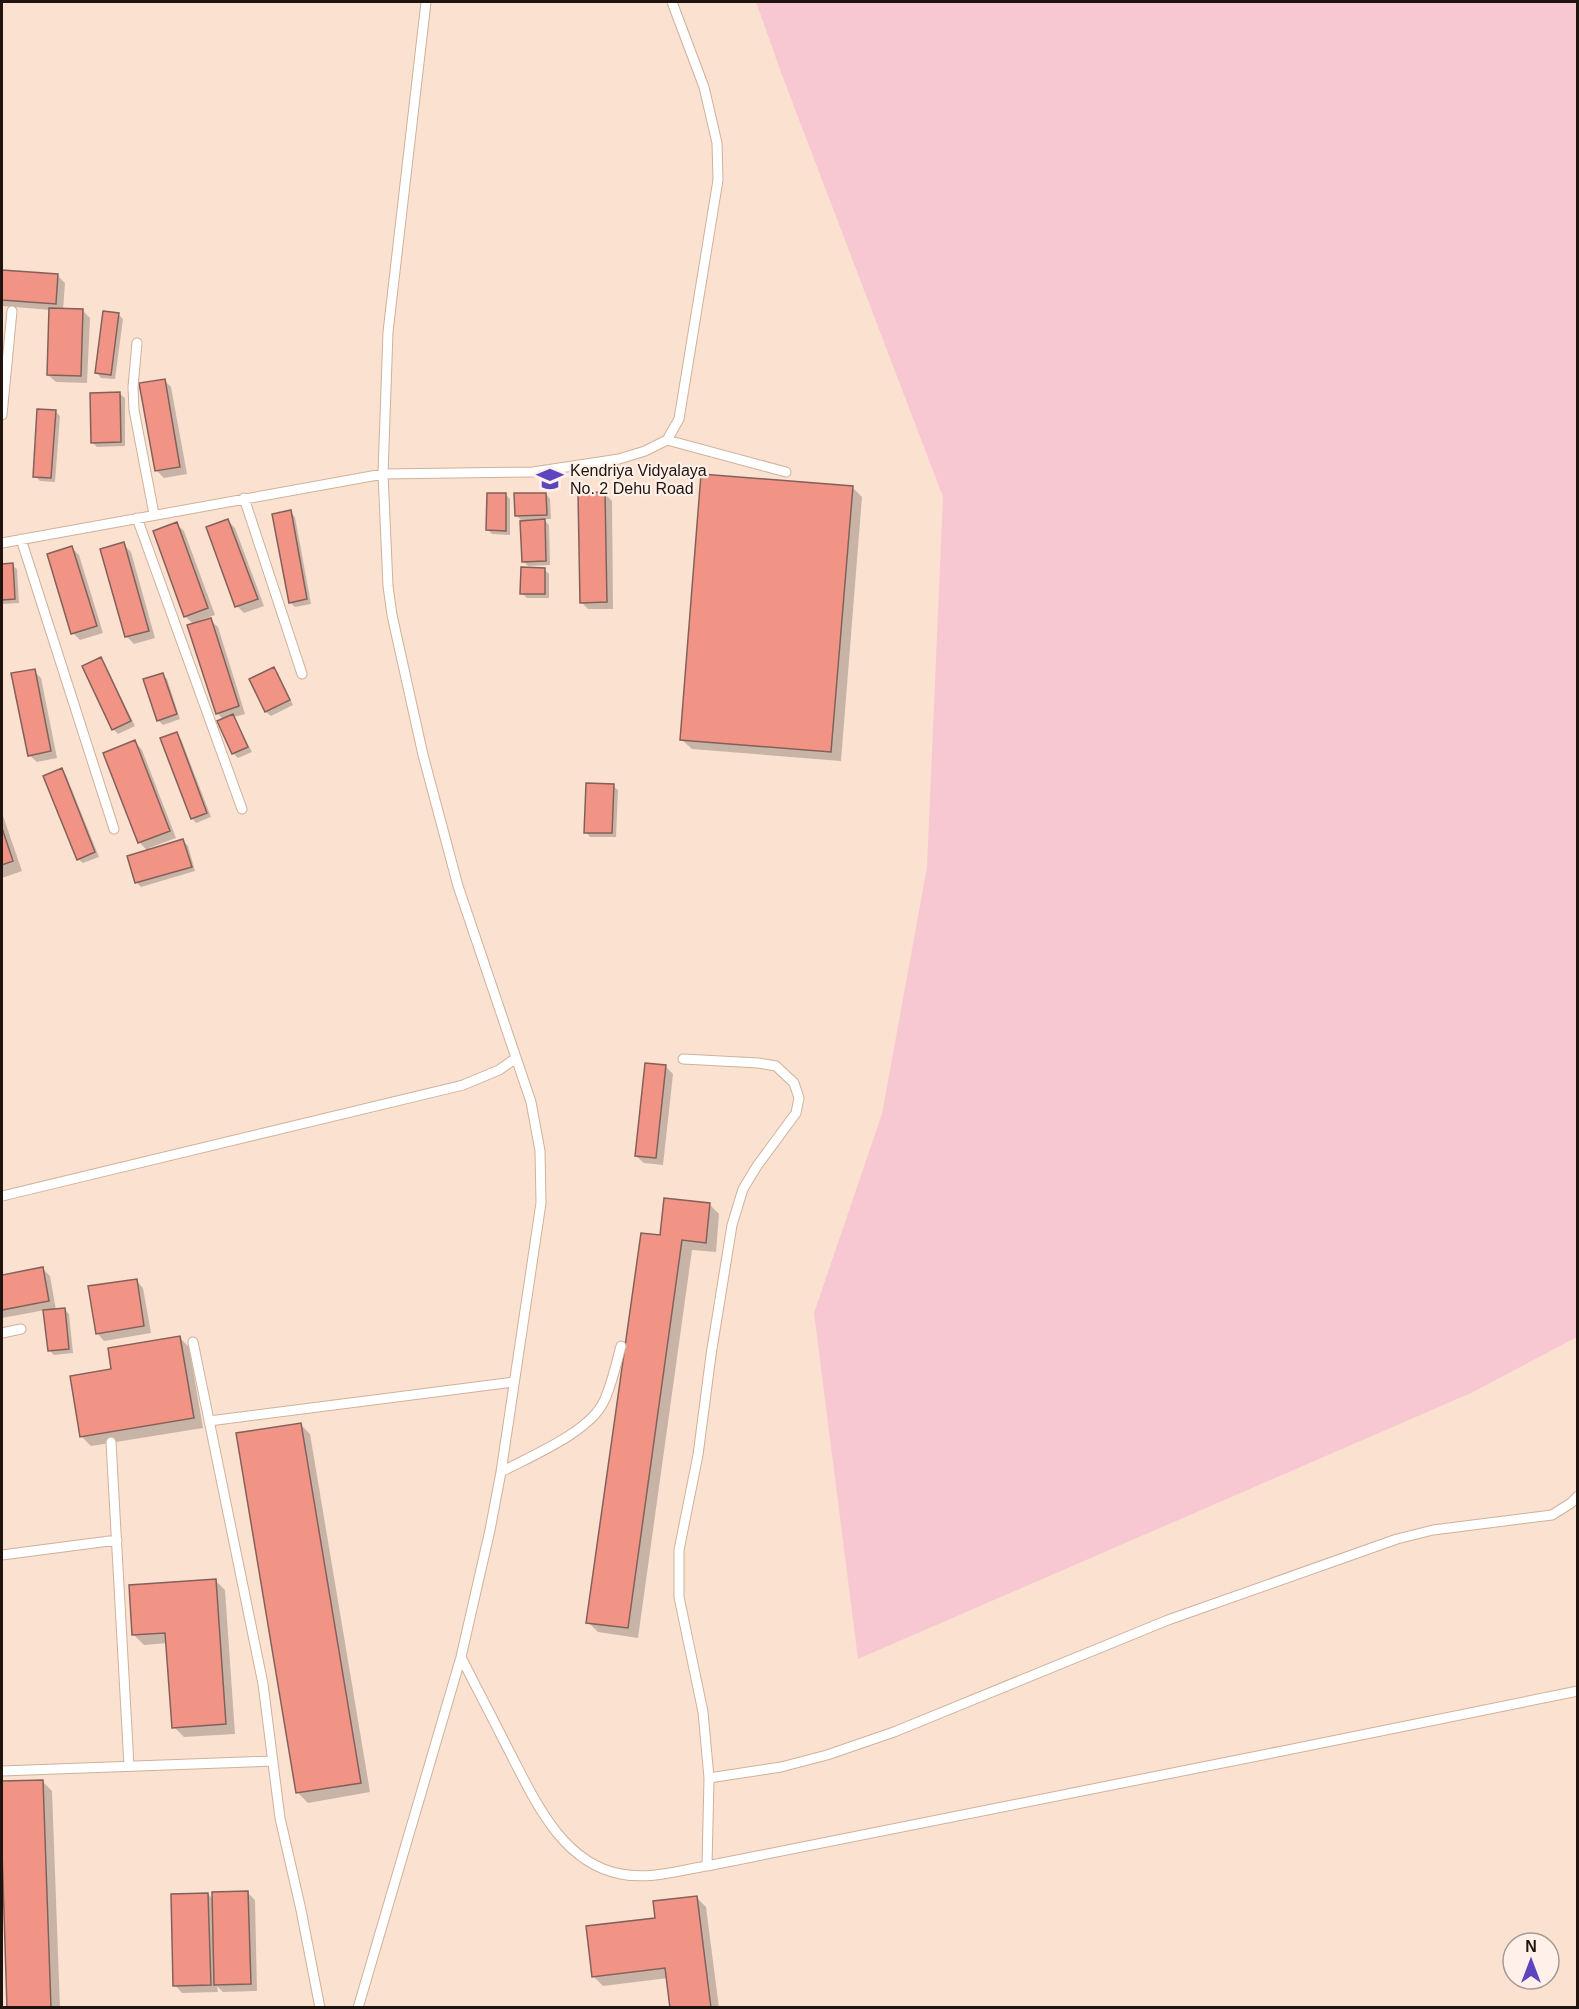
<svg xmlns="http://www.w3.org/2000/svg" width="1579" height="2009" font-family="Arial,sans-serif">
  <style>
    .green { fill: #f7c8d2 }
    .shadow { fill: #0003 }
    .building { fill: #f29485; stroke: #83615b; stroke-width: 1.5 }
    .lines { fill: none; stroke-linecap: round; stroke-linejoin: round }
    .service-casing { stroke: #cfb19c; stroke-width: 11 }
    .service { stroke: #fff; stroke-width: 9 }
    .labels { text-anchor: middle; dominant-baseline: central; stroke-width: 4.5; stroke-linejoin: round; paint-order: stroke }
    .poi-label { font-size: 16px; fill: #20150e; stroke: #fff1e9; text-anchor: start }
  </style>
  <rect width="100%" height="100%" fill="#fbe1d0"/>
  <!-- green -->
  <path class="green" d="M756,2h821v1335l-106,56 -613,266 -44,-346 68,-199 45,-247 16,-370 -161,-422z"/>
  <!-- shadow -->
  <path class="shadow" d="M2,271l56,5 7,7 -2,27 20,1 7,7 -3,65 -31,-1 -8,-7 3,-65 -49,-4z
    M118,314l5,5 -8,60 -14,-1 -4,-5z
    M164,380l7,7 16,87 -23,4 -7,-7z
    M120,394l5,4v48l-28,1 -5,-5z
    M55,411l5,5 -5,66 -15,-1 -5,-5z
    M852,487l10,10 -21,264 -149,-12 -11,-10z
    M604,493l8,8 1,108h-25l-7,-7z
    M546,494l4,5 1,20h-8l6,6 1,40 -22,1 -4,-4 -3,-42 -5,-5z
    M506,495l4,4v36l-18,-1 -4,-4z
    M290,512l5,5 16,87 -16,3 -5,-5z
    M228,521l7,7 29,78 -20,7 -7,-7z
    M176,524l8,7 31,84 -14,5 1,3 8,-3 8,7 27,87 -11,3 18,35 -14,6 -5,-5 -14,-32 4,-2 -6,-6 -23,-88 -9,-9z
    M123,544l8,8 24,86 -21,6 -8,-8z
    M72,548l7,7 24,78 -23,7 -7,-7z
    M2,565h10l5,4 2,34 -17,1z
    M544,569l5,5v24h-22l-5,-5z
    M100,659l5,5 30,62 -17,8 -5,-5z
    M274,669l4,4 15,32 -22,11 -5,-4 -15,-32z
    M34,671l7,7 16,80 -20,4 -8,-7z
    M162,674l5,5 13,40 -17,6 -5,-5z
    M177,734l4,5 30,78 -15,6 -4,-5z
    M135,742l7,8 34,88 -27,10 1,3 33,-10 5,5 7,25 -54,16 -5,-5 12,-31 -9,-9z
    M61,770l5,5 33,82 -16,6 -5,-4z
    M613,786l5,4 -2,47h-26l-4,-5z
    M2,813l20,58 -20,7z
    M666,1067l7,7 -10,91 -19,-2 -8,-7z
    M709,1204l10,10 -3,38 -24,-2 -54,388 -40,-6 -10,-10 74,-385z
    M42,1268l8,8 6,34 8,-1 5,5 4,39 -19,2 -5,-5 -4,-40 -43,8v-42z
    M136,1280l7,8 8,45 -47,8 -7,-8z
    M179,1337l10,10 14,81 -112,18 -10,-10 32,-66z
    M300,1424l10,10 60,358 -62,11 -10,-10z
    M215,1580l10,10 10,144 -51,3 -10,-10 -6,-84 -24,2 -10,-10z
    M42,1781l10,10 8,217h-52l-6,-226z
    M247,1892l8,8 2,91 -34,1 -6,-6 1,6 -36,1 -7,-8 33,-91 6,6z
    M696,1897l10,10 13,101h-48l-3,-30 -65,8 -10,-10 64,-57z"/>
  <!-- building -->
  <path class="building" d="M2,270l56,4 -2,30 -54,-4z
    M49,308l34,1 -2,67 -34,-1z
    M103,311l16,2 -8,62 -16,-2z
    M165,379l15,88 -25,4 -16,-88z
    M120,392l1,50 -30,1 -1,-50z
    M37,409l19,1 -5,68 -18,-1z
    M701,474l152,12 -22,266 -151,-12z
    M605,492l2,110 -27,1 -2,-110z
    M487,493h19v38l-20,-1z
    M514,493h32l1,22 -32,1z
    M291,510l16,89 -18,4 -17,-89z
    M228,519l30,80 -23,8 -29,-80z
    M545,519l1,42 -24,1 -2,-41z
    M177,522l31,86 -24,9 -31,-86z
    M124,542l25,89 -24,6 -25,-88z
    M72,546l25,80 -26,8 -24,-80z
    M13,563l2,36 -13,1v-36z
    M521,567l24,1v26h-25z
    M211,618l28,88 -23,8 -29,-89z
    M101,657l30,64 -19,9 -30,-64z
    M274,667l16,33 -25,12 -16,-33z
    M35,669l16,82 -23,5 -17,-83z
    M163,673l14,41 -20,7 -14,-42z
    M233,714l15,33 -16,7 -15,-33z
    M177,732l30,81 -16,6 -31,-81z
    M135,740l35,91 -32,12 -35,-90z
    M62,768l33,84 -18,8 -34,-84z
    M586,783l28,1 -2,49h-28z
    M2,828l11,33 -11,4z
    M183,839l9,28 -57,16 -8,-27z
    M645,1063l21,2 -10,93 -21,-2z
    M664,1198l46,5 -4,40 -24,-3 -54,388 -42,-5 55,-390 19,2z
    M43,1267l6,34 -47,9v-35z
    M137,1279l7,47 -48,8 -8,-48z
    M65,1308l4,41 -21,2 -5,-41z
    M180,1336l14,82 -114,19 -10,-61 41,-7 -3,-21z
    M301,1423l60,360 -65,10 -60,-360z
    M216,1579l10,145 -54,4 -7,-95 -33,2 -3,-50z
    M43,1780l8,228h-44l-5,-158v-69z
    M248,1891l3,93 -37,1 -2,-93z
    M208,1893l3,92 -38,1 -2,-92z
    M697,1896l14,112h-41l-5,-40 -73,9 -6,-51 69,-8 -2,-17z"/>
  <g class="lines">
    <!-- service casing -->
    <g class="service-casing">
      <path id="service" d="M137,343l-4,44 1,23 20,104
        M2,415l10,-104
        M667,440l119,32
        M244,498l58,176
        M137,518l105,291
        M21,539l93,290
        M2,543l381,-69 150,-2 86,-13 26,-8 22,-11 12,-21 39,-239 -1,-37 -13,-56 -32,-85
        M683,1059l75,4 18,3 18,17 5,15 -3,15 -39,53 -14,23 -11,36 -21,130 -13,100 -19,95v47l24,115 6,66 -2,88
        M2,1196l461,-111 36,-15 17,-12
        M2,1333l19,-4
        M193,1342l70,342 17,134 21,92 19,98
        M209,1421l305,-39
        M111,1442l18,324
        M501,1472c30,-16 89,-40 103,-71 8,-17 12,-37 17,-55
        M2,1555l115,-15
        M461,1657c15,30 31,60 46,90 26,49 53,116 114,127 28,6 59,-4 86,-8 290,-59 581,-115 871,-175
        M2,1771l271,-10
        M709,1778l72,-11 46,-12 67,-23 274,-112 229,-81 36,-9 119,-15 19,-12 7,-7
        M358,2008l103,-351 29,-127 11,-58 40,-269 -1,-52 -9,-49 -73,-216 -35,-131 -31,-140 -4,-29 -5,-112 5,-142 38,-330"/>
    </g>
    <!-- service -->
    <use href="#service" class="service"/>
  </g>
  <!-- icons -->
  <defs>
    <g id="school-bare" transform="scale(2.07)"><path d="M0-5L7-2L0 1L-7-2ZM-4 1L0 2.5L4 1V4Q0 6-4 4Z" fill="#5d45bd" stroke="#fff1e9" stroke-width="2.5" paint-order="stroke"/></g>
  </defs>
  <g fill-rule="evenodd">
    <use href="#school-bare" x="550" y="479"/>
  </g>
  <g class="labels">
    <!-- poi labels -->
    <g class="poi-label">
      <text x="570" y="470">Kendriya Vidyalaya<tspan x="570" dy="18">No. 2 Dehu Road</tspan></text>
    </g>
  </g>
  <!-- border -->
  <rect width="1579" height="2009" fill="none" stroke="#20150e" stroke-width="6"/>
  <!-- north arrow -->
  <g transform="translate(1531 1961)"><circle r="28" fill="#fff1e9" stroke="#a69991" stroke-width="1.5"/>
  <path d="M0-4.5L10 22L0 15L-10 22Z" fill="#5d45bd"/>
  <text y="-9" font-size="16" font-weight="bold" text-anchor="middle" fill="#20150e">N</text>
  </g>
</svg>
